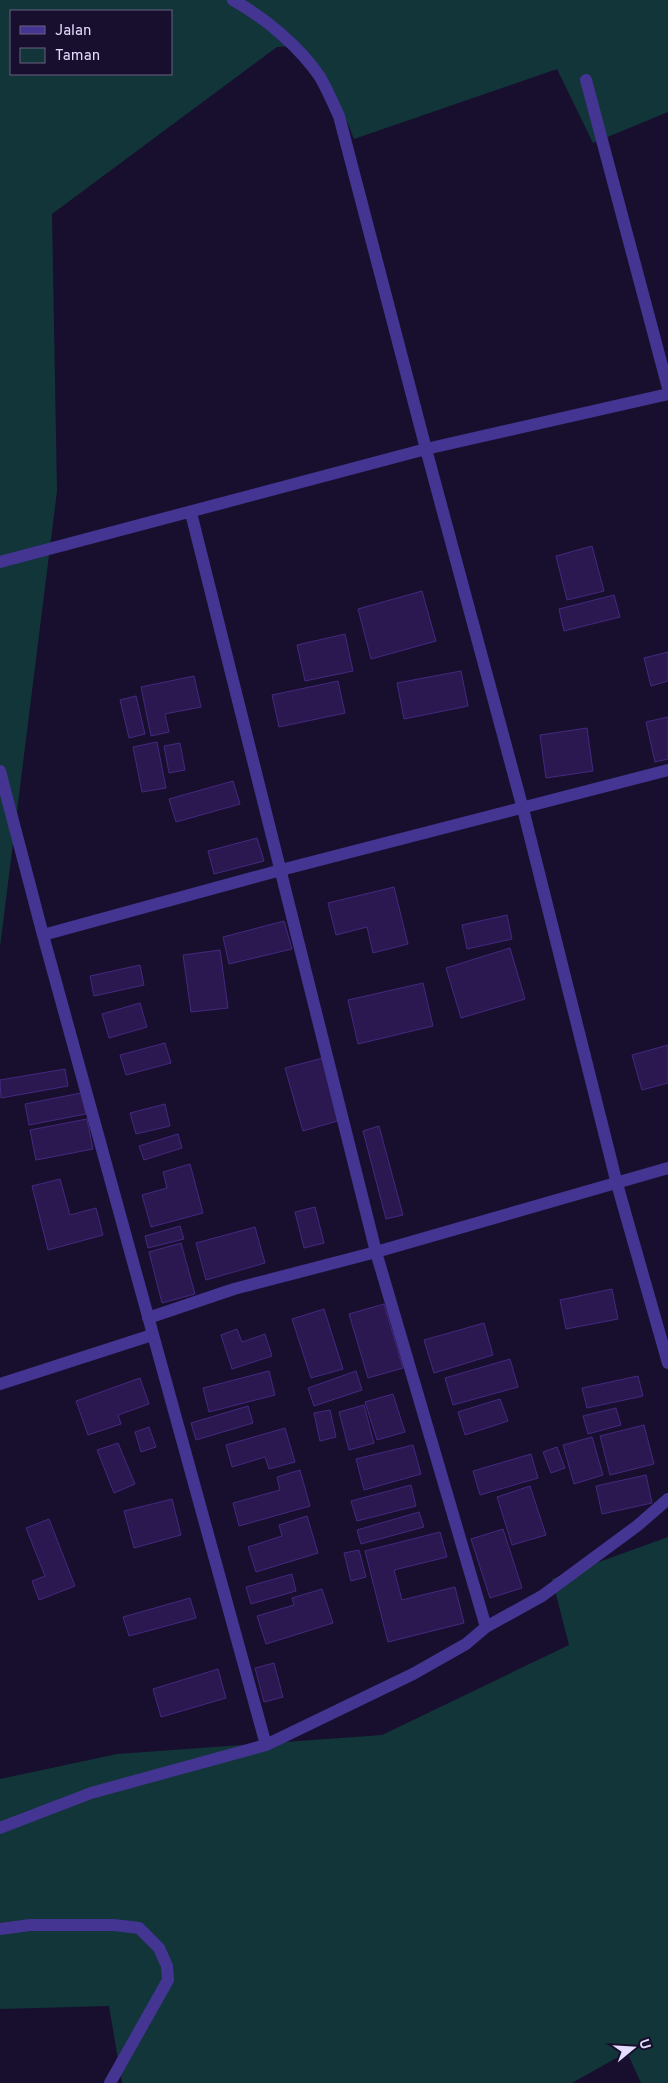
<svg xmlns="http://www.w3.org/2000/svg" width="668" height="2083" font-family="Overpass,sans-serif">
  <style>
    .green { fill: #113539; fill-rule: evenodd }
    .building { fill: #2b1851; stroke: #442880 }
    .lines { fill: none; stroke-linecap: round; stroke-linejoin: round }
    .street { stroke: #443592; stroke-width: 12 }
  </style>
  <rect width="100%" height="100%" fill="#180f2e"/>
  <!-- green -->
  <path class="green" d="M0,0h668v112l-75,31 -36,-74 -203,70 -13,-32 -49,-61 -15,1 -225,167 5,277 -57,456zM11,11h160v63h-160z
    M668,1537v546h-27l-14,-31 -55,31h-450l-13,-77 -109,3v-230l117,-25 265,-19 187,-90 -17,-66z"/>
  <!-- building -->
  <path class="building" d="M592,546l12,45 -37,9 -11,-44z
    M422,591l14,50 -65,18 -13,-50z
    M614,595l6,22 -56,14 -5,-22z
    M345,634l8,37 -48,10 -8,-36z
    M668,652v29l-17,5 -7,-28z
    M461,671l7,35 -64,13 -7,-36z
    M194,676l7,31 -36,7 4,18 -18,4 -10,-49z
    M338,681l7,32 -66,14 -7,-32z
    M136,696l9,38 -16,4 -9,-38z
    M668,717v42l-13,3 -9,-40z
    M587,728l6,43 -47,7 -6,-43z
    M157,742l9,46 -24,4 -9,-45z
    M180,743l5,27 -16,3 -5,-27z
    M233,781l7,23 -64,18 -7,-23z
    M257,838l7,23 -50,13 -6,-23z
    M394,887l14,57 -35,9 -6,-26 -31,8 -8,-32z
    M507,915l5,24 -45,10 -5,-24z
    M284,921l8,28 -63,15 -6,-27z
    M510,948l15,51 -64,19 -15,-50z
    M220,950l8,58 -37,4 -8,-57z
    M140,965l4,20 -50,11 -4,-20z
    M423,983l10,43 -75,18 -10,-44z
    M140,1003l7,24 -38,11 -7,-24z
    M165,1043l6,20 -45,12 -6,-20z
    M668,1045v38l-26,7 -10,-35z
    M323,1058l18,62 -38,11 -18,-63z
    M65,1069l3,17 -67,12 -1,-18z
    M81,1093l5,21 -57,11 -4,-21z
    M165,1104l5,22 -34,8 -6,-21z
    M87,1119l6,30 -57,11 -6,-30z
    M379,1126l24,89 -17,4 -23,-88z
    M178,1134l4,14 -38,12 -5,-14z
    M190,1164l13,49 -52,14 -9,-32 25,-7 -4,-16z
    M60,1179l10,36 26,-7 7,27 -55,15 -16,-64z
    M315,1207l9,36 -20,5 -9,-36z
    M180,1226l4,13 -36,9 -3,-12z
    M255,1227l10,36 -59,17 -10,-37z
    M181,1243l14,51 -33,9 -13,-51z
    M612,1289l6,30 -52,10 -6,-29z
    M384,1304l19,64 -35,10 -19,-64z
    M324,1309l19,60 -32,9 -19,-59z
    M484,1323l9,32 -59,18 -10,-33z
    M237,1329l5,13 23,-8 7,22 -40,13 -11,-34z
    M510,1359l8,28 -65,18 -8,-27z
    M269,1371l6,24 -66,17 -6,-24z
    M356,1371l6,19 -48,16 -6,-18z
    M638,1376l5,20 -56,12 -5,-20z
    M140,1378l9,26 -31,11 3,9 -33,11 -12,-34z
    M393,1394l12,38 -28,8 -12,-38z
    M500,1399l8,22 -43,14 -7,-23z
    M364,1405l10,38 -25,7 -10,-38z
    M248,1406l5,17 -57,17 -5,-17z
    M616,1408l5,17 -33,9 -5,-18z
    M330,1410l6,27 -16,4 -6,-28z
    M644,1425l10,39 -44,11 -10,-39z
    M149,1427l7,20 -15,5 -6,-20z
    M285,1428l10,34 -26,7 -4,-12 -33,10 -6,-22z
    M592,1437l11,38 -29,9 -11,-39z
    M118,1443l17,41 -21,9 -17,-43z
    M413,1445l8,29 -57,16 -8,-31z
    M557,1447l8,21 -14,5 -8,-21z
    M531,1454l7,24 -58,17 -7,-24z
    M300,1470l10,36 -71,20 -6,-23 47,-13 -3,-13z
    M646,1475l6,28 -50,11 -6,-28z
    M411,1485l5,21 -59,15 -6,-20z
    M530,1486l16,49 -34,10 -15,-48z
    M172,1499l9,36 -47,13 -10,-37z
    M419,1512l5,15 -63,17 -4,-14z
    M307,1516l11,37 -62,19 -8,-25 34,-11 -3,-11z
    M49,1519l26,67 -36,14 -7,-19 13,-5 -19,-48z
    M503,1529l19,59 -32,10 -19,-59z
    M440,1532l7,25 -53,13 8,30 53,-13 9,36 -76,19 -23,-91z
    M359,1550l7,27 -15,4 -7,-28z
    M292,1574l4,17 -45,13 -5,-17z
    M322,1589l11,34 -67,21 -9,-28 37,-11 -2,-7z
    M190,1598l6,20 -67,18 -6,-19z
    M274,1663l9,34 -19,5 -9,-34z
    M218,1669l8,29 -65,19 -8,-28z"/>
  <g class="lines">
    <!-- street -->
    <path class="street" d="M233,0c32,18 66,46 87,77 7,12 13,26 19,39l87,333 97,360 94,375 51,179
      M586,80l82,308
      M191,513l185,739 110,375
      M0,562l426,-113 242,-55
      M0,771l43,164 223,810
      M43,935l238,-65 387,-100
      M148,1318l86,-29 142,-37 292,-84
      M0,1384l152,-49
      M0,1828l91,-35 175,-48 147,-71 53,-30 20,-17 56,-31 95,-70 31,-27
      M0,1929l30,-4h84l25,3 20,20 8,18 1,14 -58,103"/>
  </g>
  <!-- legend -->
  <rect x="10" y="10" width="162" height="65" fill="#180f2e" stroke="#6a6182"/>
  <rect x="20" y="26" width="25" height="8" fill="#443592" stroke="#6a6182"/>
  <text x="55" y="35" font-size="15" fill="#e4dcff">Jalan</text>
  <rect x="20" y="48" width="25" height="15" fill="#113539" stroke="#6a6182"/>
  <text x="55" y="60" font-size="15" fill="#e4dcff">Taman</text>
  <!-- north arrow -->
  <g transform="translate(633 2048) rotate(72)" stroke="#180f2e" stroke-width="4" paint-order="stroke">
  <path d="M0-4L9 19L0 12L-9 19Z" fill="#e4dcff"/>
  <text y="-8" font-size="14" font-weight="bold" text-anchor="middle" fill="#e4dcff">U</text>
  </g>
</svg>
